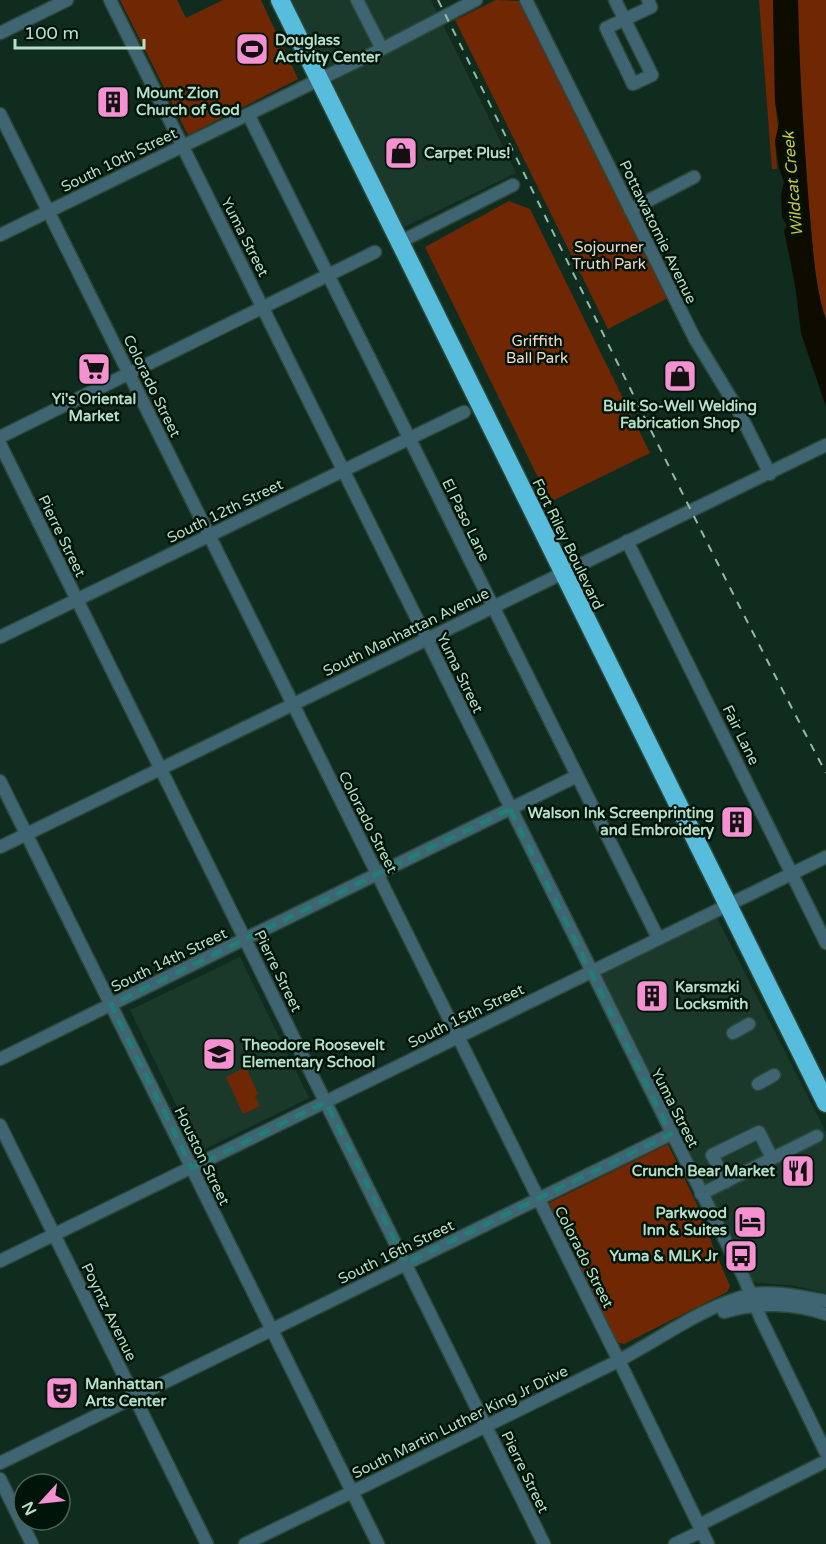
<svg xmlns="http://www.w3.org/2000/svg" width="826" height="1544" font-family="'Varela Round',sans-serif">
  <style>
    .built { fill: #1a392b }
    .green { fill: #702804 }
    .water { fill: #0e0c01 }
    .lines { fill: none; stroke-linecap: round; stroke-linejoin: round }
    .minor-casing { stroke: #2b493a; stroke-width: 15 }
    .highway-casing { stroke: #2b493a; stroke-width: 21 }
    .minor { stroke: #406572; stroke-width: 12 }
    .highway { stroke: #58bddd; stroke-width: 18 }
    .rail { stroke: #94baa6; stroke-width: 2; stroke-dasharray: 8 8; stroke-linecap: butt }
    .marked { fill: none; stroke: #208077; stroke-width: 4.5; stroke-dasharray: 12 8; stroke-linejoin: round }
    .labels { text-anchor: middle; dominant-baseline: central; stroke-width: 5; stroke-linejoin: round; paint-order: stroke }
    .poi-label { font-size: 15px; font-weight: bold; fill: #b6dfc9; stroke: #001409; text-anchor: start }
    .street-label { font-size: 15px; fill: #b6dfc9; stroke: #001409 }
    .park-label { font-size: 15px; fill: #f3d7cd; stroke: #001409 }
    .water-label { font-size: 16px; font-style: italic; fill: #d0c14e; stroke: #001409 }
  </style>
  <rect width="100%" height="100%" fill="#102c1f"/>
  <!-- built -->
  <path class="built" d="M291,0h140l85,173 -112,54z
    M717,918l109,214v161l-31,-7 -43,-4 -151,-307z
    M240,957l69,141 -110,54 -69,-142z"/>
  <!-- green -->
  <path class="green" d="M120,0h57l9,18 37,-18h38l37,79 -110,56z
    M496,0l25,1 147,297 -60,31 -153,-309z
    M759,0h14l2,102 3,26 -3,13 2,28h-5z
    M798,0h28v320c-12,-35 -13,-76 -17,-113 -5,-69 -10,-138 -11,-207z
    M509,201l21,8 120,244 -100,49 -125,-255z
    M246,1067l12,27 -3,2 5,10 -17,8 -17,-37z
    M668,1144l34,71 11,32 17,39 -3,6 -103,52 -8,-2 -67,-139z"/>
  <!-- water -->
  <path class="water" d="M773,0h25c1,69 6,138 11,207 4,37 5,78 17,113v87l-25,-74 -6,-48 -11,-55 3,-4 -5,-9 -1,-22 3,-13 -5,-14 -4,-27 4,-18 -4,-21z"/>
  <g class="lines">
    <!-- minor casing -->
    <g class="minor-casing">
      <path id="minor" d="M110,0l634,1278 17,41 65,134
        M357,0l25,49
        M526,0l169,339 42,69 33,66
        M615,0c12,25 25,50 37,75l-19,9 -27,-56 45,-21 -3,-7
        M0,33l67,-33
        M0,114l625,1259 83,171
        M248,114l410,824
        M630,210l64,-33
        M0,235l382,-186 94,-49
        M400,242l113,-57
        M0,437l375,-185
        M0,444l544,1100
        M627,541l199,402
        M0,637l464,-225
        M0,781l378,763
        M0,847l826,-402
        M733,1033l16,-9
        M0,1059l577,-283
        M758,1084l16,-9
        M0,1125l207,419
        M726,1182l-14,-27 47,-23 13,26
        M701,1194l116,-58
        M0,1261l826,-404
        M724,1312c33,-10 70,-9 102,2
        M0,1463l671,-329
        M0,1479l32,65
        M699,1525l127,-64
        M245,1544c124,-60 248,-121 371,-182 43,-22 87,-56 133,-67 23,-5 54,2 77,6
        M675,1544l27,-13"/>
    </g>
    <!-- highway casing -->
    <g class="highway-casing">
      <path id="highway" d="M280,0l546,1103"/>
    </g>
    <!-- minor -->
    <use href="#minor" class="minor"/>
    <!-- highway -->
    <use href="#highway" class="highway"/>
    <!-- rail -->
    <path class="rail" d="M438,0c129,258 253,518 388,773"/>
  </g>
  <!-- marked area -->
  <path class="marked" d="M510,809l161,325 -265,129 -80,-161 -134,66 -81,-163z"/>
  <!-- icons -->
  <defs>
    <g id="stadium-square" transform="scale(1.725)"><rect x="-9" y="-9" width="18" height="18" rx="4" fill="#f590d1" stroke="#001409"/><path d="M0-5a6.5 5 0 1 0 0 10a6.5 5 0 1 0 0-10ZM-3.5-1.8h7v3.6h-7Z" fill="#111"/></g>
    <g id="building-square" transform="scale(1.725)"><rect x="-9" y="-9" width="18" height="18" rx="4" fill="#f590d1" stroke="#001409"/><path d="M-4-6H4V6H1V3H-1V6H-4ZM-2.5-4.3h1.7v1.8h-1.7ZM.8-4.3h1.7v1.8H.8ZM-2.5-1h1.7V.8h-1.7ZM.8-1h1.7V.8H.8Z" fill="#111"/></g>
    <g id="shop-square" transform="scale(1.725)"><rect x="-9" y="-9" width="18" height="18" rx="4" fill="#f590d1" stroke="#001409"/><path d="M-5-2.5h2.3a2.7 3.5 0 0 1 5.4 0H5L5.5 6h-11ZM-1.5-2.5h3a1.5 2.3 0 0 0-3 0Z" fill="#111"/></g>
    <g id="supermarket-square" transform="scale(1.725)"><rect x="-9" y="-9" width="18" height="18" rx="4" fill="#f590d1" stroke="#001409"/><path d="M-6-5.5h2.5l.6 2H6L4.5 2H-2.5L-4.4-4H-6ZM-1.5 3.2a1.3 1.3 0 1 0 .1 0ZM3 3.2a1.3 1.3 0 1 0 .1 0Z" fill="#111"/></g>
    <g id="school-square" transform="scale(1.725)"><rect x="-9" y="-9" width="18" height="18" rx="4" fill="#f590d1" stroke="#001409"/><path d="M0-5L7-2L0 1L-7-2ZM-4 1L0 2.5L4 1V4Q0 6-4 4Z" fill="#111"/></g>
    <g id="restaurant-square" transform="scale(1.725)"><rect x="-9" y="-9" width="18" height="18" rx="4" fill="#f590d1" stroke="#001409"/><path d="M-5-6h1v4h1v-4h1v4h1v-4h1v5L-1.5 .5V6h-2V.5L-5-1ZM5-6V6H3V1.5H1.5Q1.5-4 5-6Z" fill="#111"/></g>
    <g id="hotel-square" transform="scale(1.725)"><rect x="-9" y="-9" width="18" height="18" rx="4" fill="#f590d1" stroke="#001409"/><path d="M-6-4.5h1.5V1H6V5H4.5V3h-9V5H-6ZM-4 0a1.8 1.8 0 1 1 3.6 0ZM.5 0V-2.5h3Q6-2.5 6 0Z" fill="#111"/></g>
    <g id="bus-square" transform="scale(1.725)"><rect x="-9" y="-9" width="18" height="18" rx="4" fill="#f590d1" stroke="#001409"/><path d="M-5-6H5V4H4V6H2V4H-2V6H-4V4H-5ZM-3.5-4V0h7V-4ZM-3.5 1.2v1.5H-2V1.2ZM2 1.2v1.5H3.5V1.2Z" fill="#111"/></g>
    <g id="theatre-square" transform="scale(1.725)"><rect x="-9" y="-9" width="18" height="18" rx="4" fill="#f590d1" stroke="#001409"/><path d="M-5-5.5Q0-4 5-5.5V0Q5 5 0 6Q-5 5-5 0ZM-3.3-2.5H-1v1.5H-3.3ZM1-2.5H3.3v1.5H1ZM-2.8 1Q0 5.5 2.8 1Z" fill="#111"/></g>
  </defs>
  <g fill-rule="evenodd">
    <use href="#stadium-square" x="252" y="49"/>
    <use href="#building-square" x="113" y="102"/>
    <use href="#shop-square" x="401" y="153"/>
    <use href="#supermarket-square" x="94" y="369"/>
    <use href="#shop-square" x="680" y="376"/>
    <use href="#building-square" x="737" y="822"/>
    <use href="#building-square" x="652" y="996"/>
    <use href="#school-square" x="219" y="1054"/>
    <use href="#restaurant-square" x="798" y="1171"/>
    <use href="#hotel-square" x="750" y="1222"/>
    <use href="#bus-square" x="741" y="1256"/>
    <use href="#theatre-square" x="62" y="1393"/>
  </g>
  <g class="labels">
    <!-- poi labels -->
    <g class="poi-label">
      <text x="275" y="40">Douglass<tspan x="275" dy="17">Activity Center</tspan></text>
      <text x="136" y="93">Mount Zion<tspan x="136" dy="17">Church of God</tspan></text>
      <text x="424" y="153">Carpet Plus!</text>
      <text x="94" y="399" text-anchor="middle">Yi's Oriental<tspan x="94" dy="17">Market</tspan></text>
      <text x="680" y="406" text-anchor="middle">Built So-Well Welding<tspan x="680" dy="17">Fabrication Shop</tspan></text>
      <text x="714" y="813" text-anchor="end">Walson Ink Screenprinting<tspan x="714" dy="17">and Embroidery</tspan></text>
      <text x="675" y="987">Karsmzki<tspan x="675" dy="17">Locksmith</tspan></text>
      <text x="242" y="1045">Theodore Roosevelt<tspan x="242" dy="17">Elementary School</tspan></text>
      <text x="775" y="1171" text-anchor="end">Crunch Bear Market</text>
      <text x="727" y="1213" text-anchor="end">Parkwood<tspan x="727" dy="17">Inn &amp; Suites</tspan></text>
      <text x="718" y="1256" text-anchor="end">Yuma &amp; MLK Jr</text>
      <text x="85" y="1384">Manhattan<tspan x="85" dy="17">Arts Center</tspan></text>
    </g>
    <!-- street labels -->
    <g class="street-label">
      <text transform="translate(119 160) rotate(-26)">South 10th Street</text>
      <text transform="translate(658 232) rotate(64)">Pottawatomie Avenue</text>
      <text transform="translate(245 237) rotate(63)">Yuma Street</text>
      <text transform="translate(152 386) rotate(64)">Colorado Street</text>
      <text transform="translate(225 511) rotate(-26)">South 12th Street</text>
      <text transform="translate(466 520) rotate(64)">El Paso Lane</text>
      <text transform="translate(62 536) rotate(64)">Pierre Street</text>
      <text transform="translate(568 544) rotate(64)">Fort Riley Boulevard</text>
      <text transform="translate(406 632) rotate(-26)">South Manhattan Avenue</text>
      <text transform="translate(460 673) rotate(64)">Yuma Street</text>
      <text transform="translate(741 735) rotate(64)">Fair Lane</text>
      <text transform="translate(368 822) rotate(63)">Colorado Street</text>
      <text transform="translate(169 960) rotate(-26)">South 14th Street</text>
      <text transform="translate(278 971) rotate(64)">Pierre Street</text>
      <text transform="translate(466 1016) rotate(-26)">South 15th Street</text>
      <text transform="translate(675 1108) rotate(63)">Yuma Street</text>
      <text transform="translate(202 1156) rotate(64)">Houston Street</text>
      <text transform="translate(396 1252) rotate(-26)">South 16th Street</text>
      <text transform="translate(584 1257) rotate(63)">Colorado Street</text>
      <text transform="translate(109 1312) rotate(64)">Poyntz Avenue</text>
      <text transform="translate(460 1422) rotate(-26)">South Martin Luther King Jr Drive</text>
      <text transform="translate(525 1472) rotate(64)">Pierre Street</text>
    </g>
    <!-- park labels -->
    <g class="park-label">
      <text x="609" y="247">Sojourner<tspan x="609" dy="17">Truth Park</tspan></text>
      <text x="537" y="341">Griffith<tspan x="537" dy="17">Ball Park</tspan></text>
    </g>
    <!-- water labels -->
    <g class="water-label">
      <text transform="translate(793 184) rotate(-95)">Wildcat Creek</text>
    </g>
  </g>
  <!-- north arrow -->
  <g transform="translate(42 1502) rotate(243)"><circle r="28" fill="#001409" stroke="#496556" stroke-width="1.5"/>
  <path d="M0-4.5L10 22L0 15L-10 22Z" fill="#f590d1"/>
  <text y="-9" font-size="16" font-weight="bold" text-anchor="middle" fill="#b6dfc9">N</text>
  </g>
  <!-- scale -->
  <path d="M15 39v9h129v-9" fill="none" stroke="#b6dfc9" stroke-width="3"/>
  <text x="24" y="39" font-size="18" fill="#b6dfc9" stroke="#001409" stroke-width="4.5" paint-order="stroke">100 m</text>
</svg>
